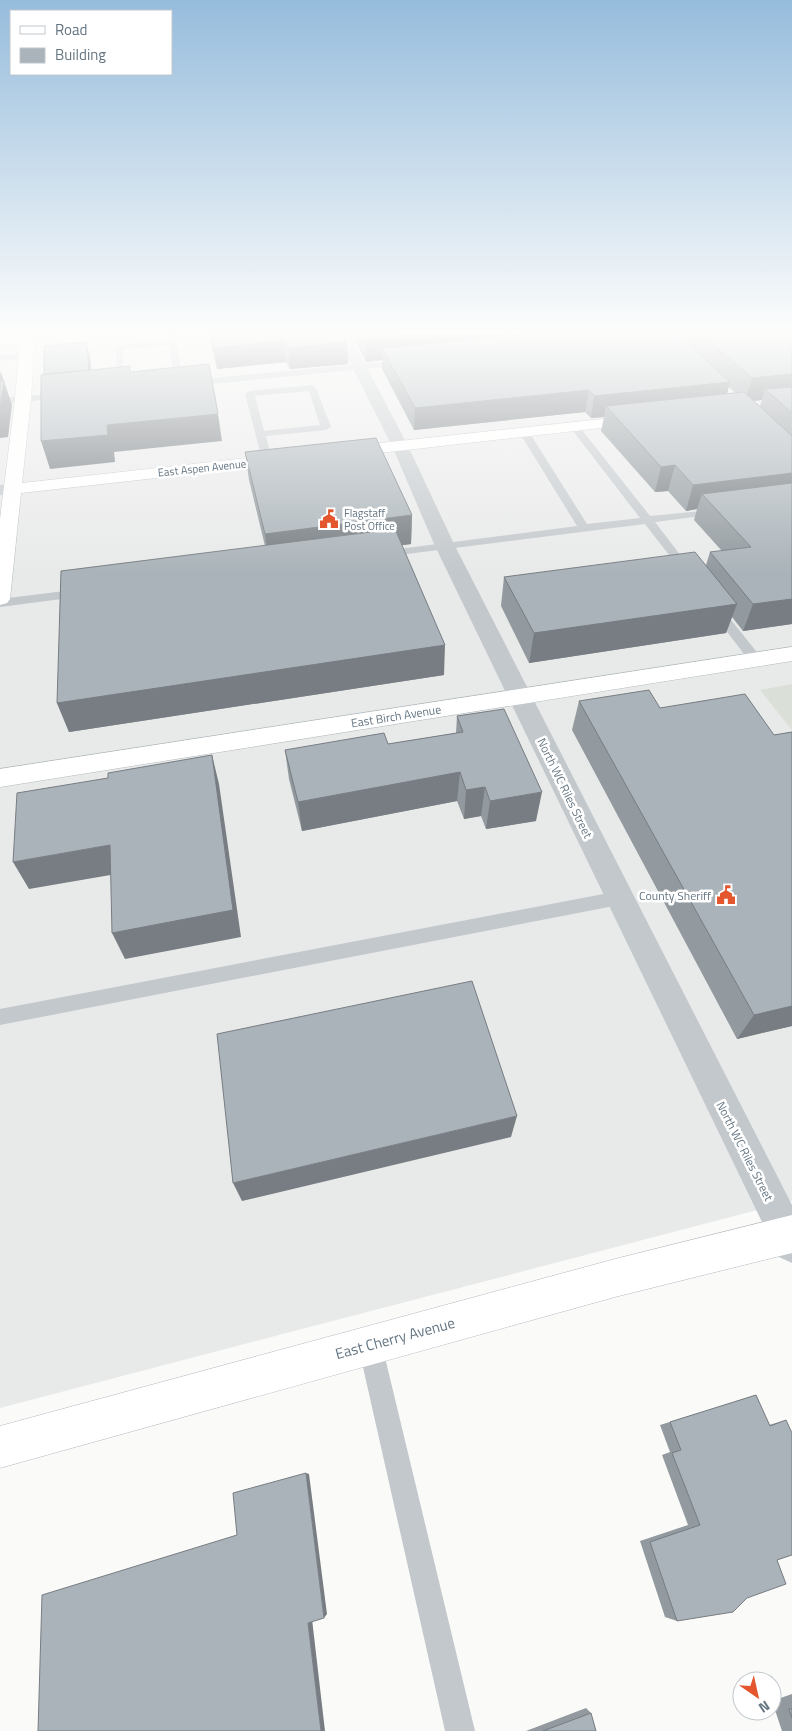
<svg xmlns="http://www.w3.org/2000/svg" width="792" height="1731" font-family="'Titillium Web',sans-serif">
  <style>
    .built { fill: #e8e9e9 }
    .green { fill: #dadfd7 }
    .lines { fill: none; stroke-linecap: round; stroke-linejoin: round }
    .secondary-casing { stroke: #b3babf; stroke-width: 1 }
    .primary-casing { stroke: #b5babe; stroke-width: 1 }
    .lane { fill: #c3c8cc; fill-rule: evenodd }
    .street { fill: #c3c8cc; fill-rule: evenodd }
    .secondary { fill: #fff; fill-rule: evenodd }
    .primary { fill: #fff; fill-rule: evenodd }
    .wall { fill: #929a9f; fill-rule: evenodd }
    .shaded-wall { fill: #777d82 }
    .building { fill: #aab3b9; stroke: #777d82 }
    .labels { text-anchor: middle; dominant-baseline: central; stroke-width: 5; stroke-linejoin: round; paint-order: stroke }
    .far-street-label { font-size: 11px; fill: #657683; stroke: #fff }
    .far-poi-label { font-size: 11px; fill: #657683; stroke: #fff; text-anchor: start }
    .street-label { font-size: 12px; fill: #657683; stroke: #fff }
    .poi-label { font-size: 12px; fill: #657683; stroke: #fff; text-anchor: end }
    .near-street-label { font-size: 15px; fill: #657683; stroke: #fff }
  </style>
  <rect width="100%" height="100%" fill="#fafaf8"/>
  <!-- built -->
  <path class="built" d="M150,331h642v870l-792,207v-1065z"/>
  <!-- green -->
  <path class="green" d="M792,684v46l-32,-40z"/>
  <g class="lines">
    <!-- secondary casing -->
    <g class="secondary-casing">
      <path id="secondary" d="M21,331h14l-4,68 -9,84 262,-29 6,1 2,4 -2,4 -6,1 -263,29 -11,106 -3,4 -7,2v-86l15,-120z
        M639,415l6,2 2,3 -2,3 -301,34 -6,-1 -2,-4 2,-4 6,-1z
        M792,647v14l-792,126v-18z
        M792,1215v38l-177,44 -615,171v-42l615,-167z"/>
    </g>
    <!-- primary casing -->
    <g class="primary-casing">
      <path id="primary" d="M0,331h19l-2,3 -17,2z"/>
    </g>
    <!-- lane -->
    <path class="lane" d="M166,331h8l10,53 -1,2h-6l-1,-2 -7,-38 -46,3 1,39 -1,2h-6l-1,-45 52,-4z
      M26,353l4,3 -1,2 -29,3v-6z
      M403,360l3,1v4l-215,21 -4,-3 4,-3z
      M312,385l4,3 15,39 -5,3 -60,6 6,25 -5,3 -4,-1 -18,-69 5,-3zM309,391l11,34 -56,6 -9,-35z
      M62,393l3,1v4l-65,6v-6z
      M575,424l3,1 72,91 72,-7 1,2 -5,3 -63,8 36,47 2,2 -2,2h-8l-38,-49 -262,33 -6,-3 6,-3 194,-25 -58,-94 5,-3 5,3 58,92 53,-6 -70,-91z
      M81,589l6,4 -2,3 -85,11v-8z
      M715,604l4,1 41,51 2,3 -2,3h-10l-41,-54z
      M619,891l6,2 2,5 -2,5 -6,2 -619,120v-16z
      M370,1333l8,4 4,8 93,386h-30l-87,-386 4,-8z"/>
    <!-- street -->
    <path class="street" d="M334,331h14l60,115 47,100 337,659v58l-13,-6 -344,-711 -43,-100z
      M13,484l6,1 3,4 -3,4 -19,2v-10z"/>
    <!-- secondary -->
    <use href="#secondary" class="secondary"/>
    <!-- primary -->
    <use href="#primary" class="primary"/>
  </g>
  <!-- wall -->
  <path class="wall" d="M208,331h133l6,11 1,22 -58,5 -4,-7 -69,7z
    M350,331h442v293l-49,7 -11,-14 -6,16 -197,30 -28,-57 3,-29 202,-12 4,-13 12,-1 -28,-31 3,-11 -11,2 -18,-20 -13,1 -54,-61 3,-14 -13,1 -6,-6 -171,18 -32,-61v-9l-16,2zM729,387l6,6 -8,1zM762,400l-2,6 -6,-5z
    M245,452l167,63 -1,29 -9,1 42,130 -375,57 -12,-29 208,-157 -16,-66z
    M579,701l81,7 114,27 18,-3v294l-55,13 -165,-309z
    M457,716l79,105 -50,8 -5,-13 -17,3 -7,-18 -155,30 -13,-52 -4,-29 103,-6 68,-11z
    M756,1395l13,30 17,-5 -9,140 -100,61 -12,-4 -25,-76 48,-16 -26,-70 8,-3 -10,-27z
    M792,1694v37h-10l-10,-30z
    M586,1708l5,5 5,18h-70z"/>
  <!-- shaded-wall -->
  <path class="shaded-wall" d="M455,331h29l-1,20 -101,-3v12l-16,2v-23z
    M486,331h166l-168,20z
    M671,331h9v1l-10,1z
    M284,341l2,21 -69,7 -3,-21z
    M86,342l4,15 3,30 -44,4z
    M347,342l1,22 -58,5 -2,-21z
    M0,372h1l11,33 -4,32 -8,1z
    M792,374v23l-27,-8 -3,11 -17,2 7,-24z
    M730,382l-6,22 -118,2 -2,11 -13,1 3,-22z
    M589,390l-4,22 -171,18 1,-22z
    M218,414l4,27 -108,11 1,10 -65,7 -9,-28 66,-16z
    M675,465l-7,26 -13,1 6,-25z
    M792,473v25l-90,-4 -5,15 -11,2 7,-26z
    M412,515l-1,29 -142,19 -4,-29z
    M792,599v25l-49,7 10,-27z
    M737,604l-11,29 -197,30 5,-30z
    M445,645l-1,30 -375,57 -12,-29z
    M212,755l7,29 22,153 -116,22 -13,-26z
    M460,772l-3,29 -155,30 -4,-29z
    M485,787l-4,29 -17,3 2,-29z
    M542,792l-6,29 -50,8 4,-28z
    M110,845l12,28 -93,16 -16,-27z
    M792,1006v20l-55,13 17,-24z
    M517,1116l-6,21 -269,64 -9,-18z
    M306,1473l3,1 18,140 -3,4z
    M312,1619l13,112h-4l-13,-108z"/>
  <!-- building -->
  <path class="building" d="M209,331h132l6,11 -59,6 -4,-7 -70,7z
    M361,331h94l-89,8z
    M566,331h108l56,51 -136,14 -5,-6 -174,18 -33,-60z
    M698,331h94v43l-40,4z
    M86,342l3,28 -45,4v-28z
    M209,364l9,50 -111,11 1,10 -67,6v-66l89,-9v6z
    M0,381h4l-4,29z
    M792,387v26l-27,-24z
    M744,392l48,44v37l-99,12 -18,-20 -14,2 -55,-61z
    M376,438l36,77 -147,19 -20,-82z
    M792,483v116l-39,5 -43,-52 41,-5 -49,-53z
    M395,529l50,116 -388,58 4,-132z
    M695,552l42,52 -203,29 -30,-56z
    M649,690l11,18 85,-14 29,41 18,-3v274l-38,9 -175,-314z
    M504,709l38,83 -52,9 -5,-14 -19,3 -6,-18 -162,30 -13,-52 99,-17 4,11 75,-12 -6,-16z
    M212,755l21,155 -121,23 -2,-88 -97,17 4,-69 91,-15v-5z
    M472,981l45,135 -284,67 -16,-149z
    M756,1395l14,31 16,-6 6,13v122l-15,5 9,24 -39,14 -14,14 -56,9 -27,-79 50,-17 -28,-72 9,-3 -11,-28z
    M306,1473l18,145 -16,5 13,108h-283l4,-136 195,-60 -4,-42z
    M789,1709h3v9z
    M591,1713l5,18h-53z"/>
  <!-- sky -->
  <linearGradient id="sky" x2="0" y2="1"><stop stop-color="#96bcdc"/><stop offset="0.58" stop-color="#fdfdfc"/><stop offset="1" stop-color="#fdfdfc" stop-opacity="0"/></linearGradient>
  <rect width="792" height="573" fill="url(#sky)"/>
  <!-- icons -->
  <defs>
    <g id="civic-bare" transform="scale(1.5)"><path d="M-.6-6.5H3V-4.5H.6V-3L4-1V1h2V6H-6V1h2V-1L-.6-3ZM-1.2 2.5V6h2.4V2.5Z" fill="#e4572e" stroke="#fff" stroke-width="2.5" paint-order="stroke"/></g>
  </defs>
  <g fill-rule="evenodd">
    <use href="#civic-bare" x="329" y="519"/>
    <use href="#civic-bare" x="726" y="895"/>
  </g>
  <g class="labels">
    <!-- far-street labels -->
    <g class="far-street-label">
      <text transform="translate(202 468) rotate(-6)">East Aspen Avenue</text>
    </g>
    <!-- far-poi labels -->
    <g class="far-poi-label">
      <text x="344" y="513">Flagstaff<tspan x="344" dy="13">Post Office</tspan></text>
    </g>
    <!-- street labels -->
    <g class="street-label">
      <text transform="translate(396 716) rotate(-9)">East Birch Avenue</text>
      <text transform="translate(565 788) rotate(64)">North WC Riles Street</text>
      <text transform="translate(745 1151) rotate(63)">North WC Riles Street</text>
    </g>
    <!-- poi labels -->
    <g class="poi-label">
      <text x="711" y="895">County Sheriff</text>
    </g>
    <!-- near-street labels -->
    <g class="near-street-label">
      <text transform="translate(395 1338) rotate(-15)">East Cherry Avenue</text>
    </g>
  </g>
  <!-- legend -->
  <rect x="10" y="10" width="162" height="65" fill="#ffffff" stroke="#c1c8cd"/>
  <rect x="20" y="26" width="25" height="8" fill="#ffffff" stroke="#c1c8cd"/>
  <text x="55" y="35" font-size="15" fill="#657683">Road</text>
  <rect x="20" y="48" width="25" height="15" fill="#aab3b9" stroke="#c1c8cd"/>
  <text x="55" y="60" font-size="15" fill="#657683">Building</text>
  <!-- north arrow -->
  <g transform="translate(757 1696) rotate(146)"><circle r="24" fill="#ffffff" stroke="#c1c8cd"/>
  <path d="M0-4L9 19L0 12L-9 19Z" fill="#e4572e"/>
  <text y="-8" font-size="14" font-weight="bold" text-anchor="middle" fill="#657683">N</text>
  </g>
</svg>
